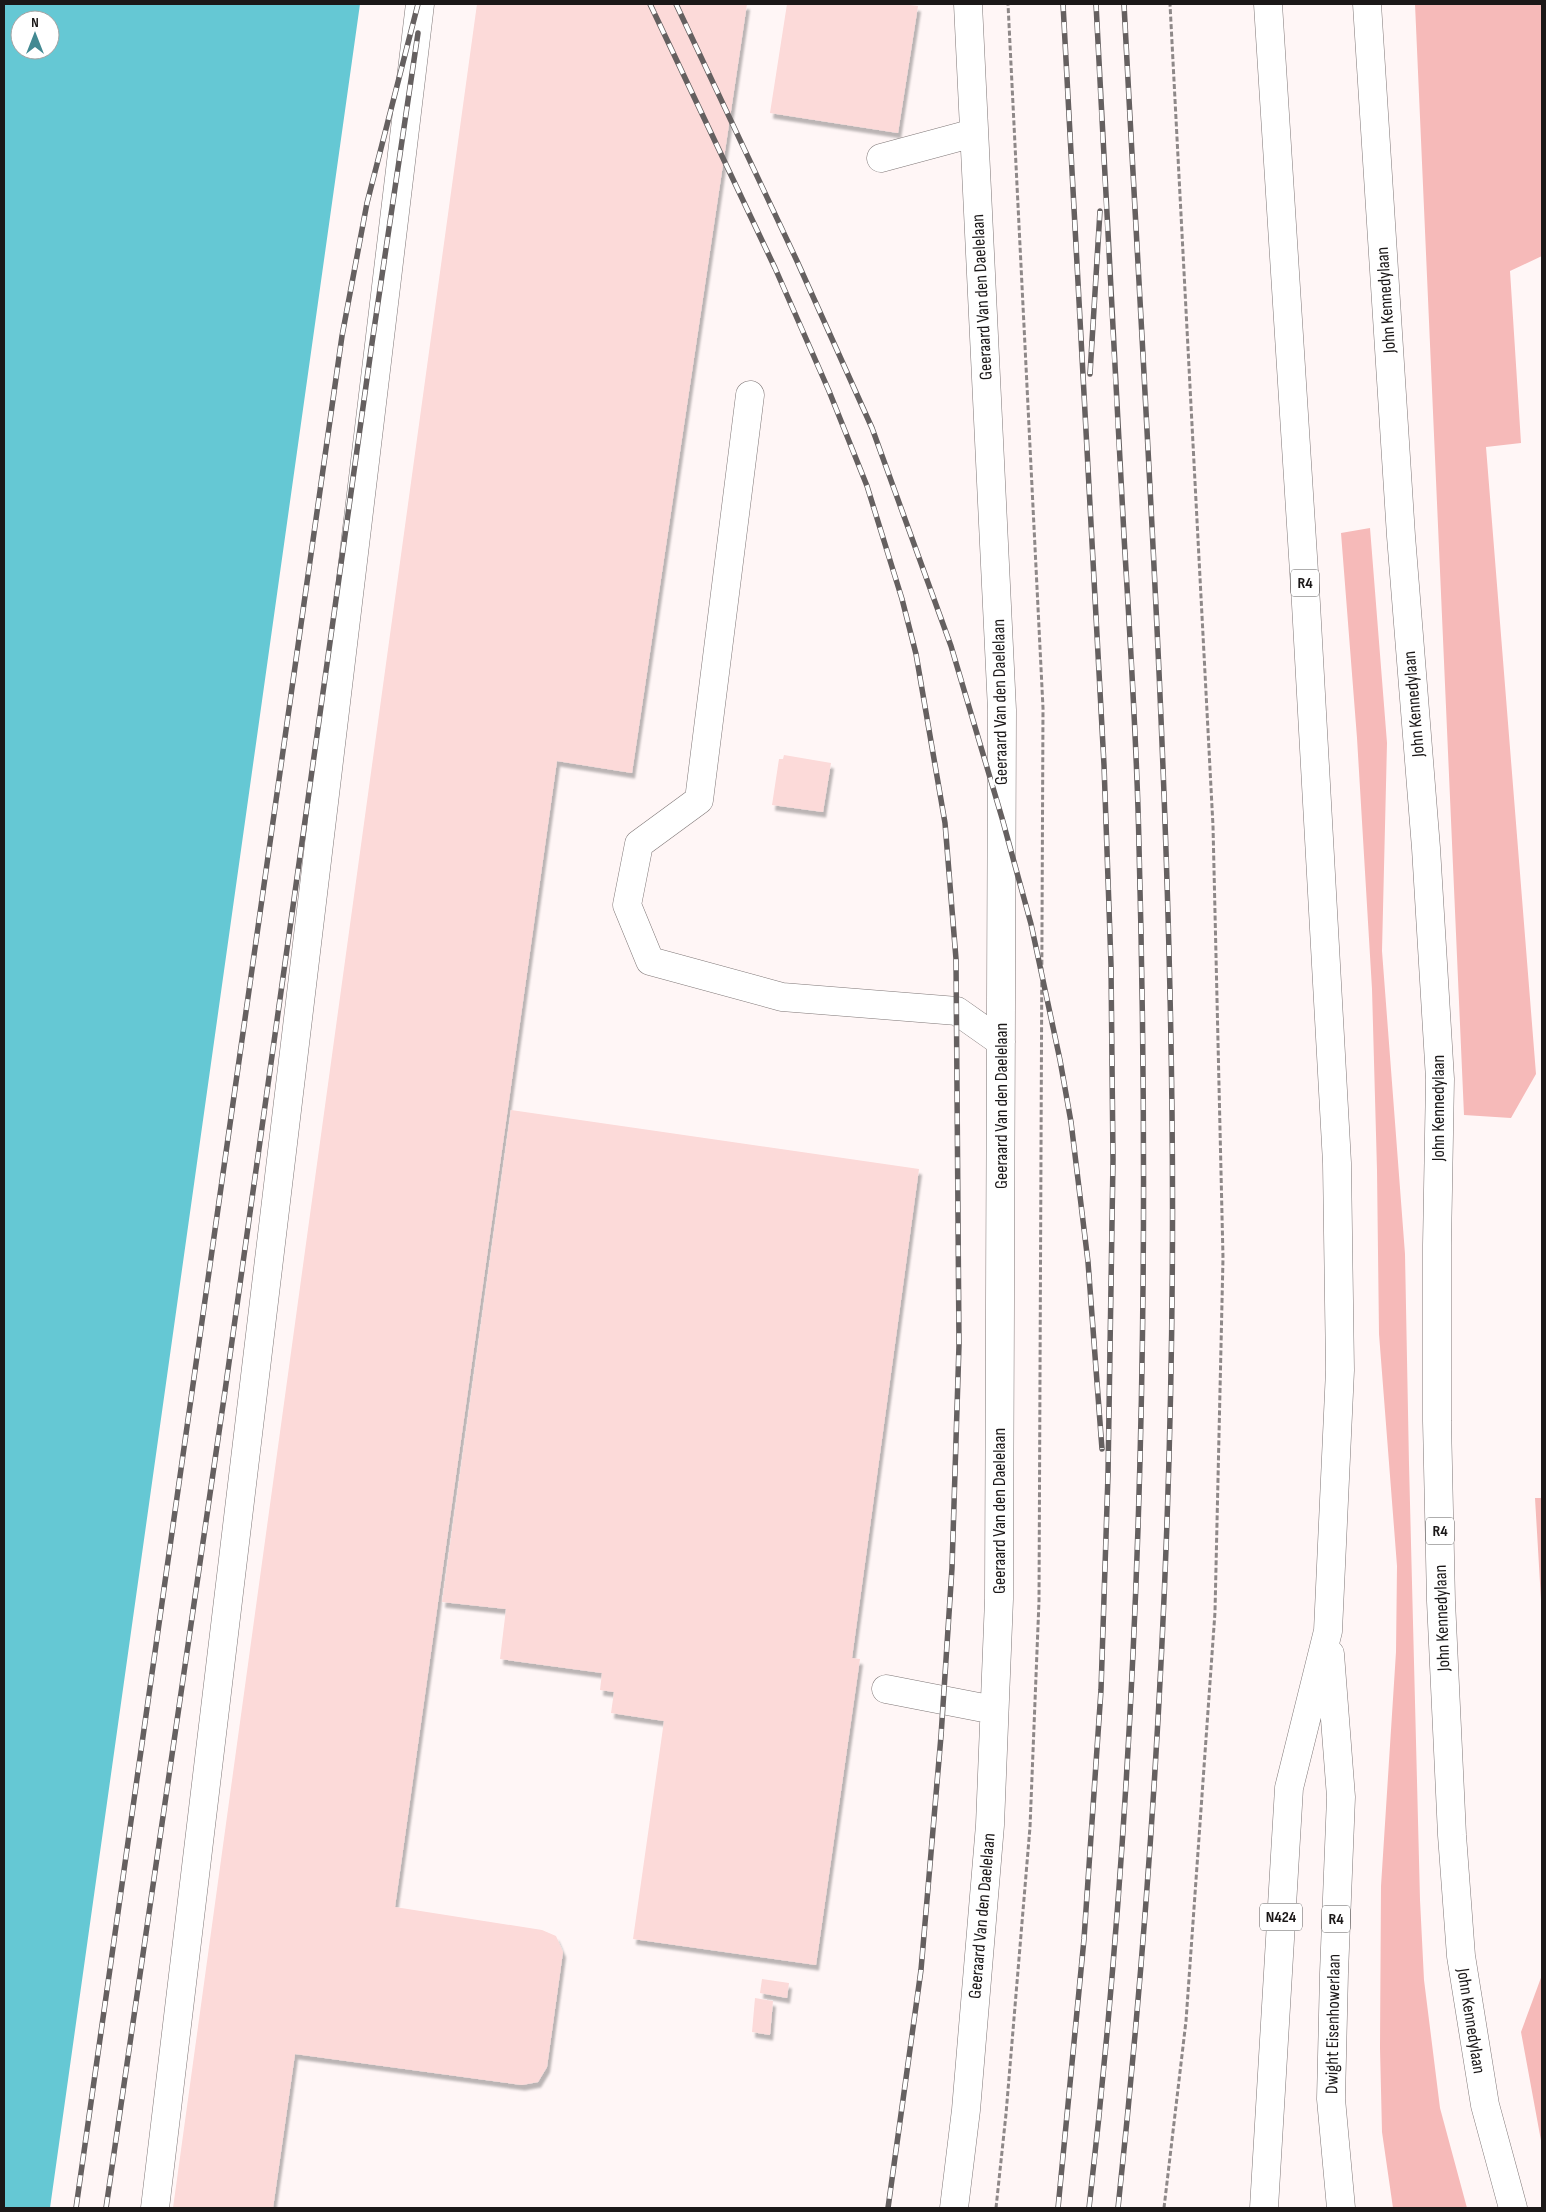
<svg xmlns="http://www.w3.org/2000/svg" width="1546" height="2212" font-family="'Sofia Sans Condensed',sans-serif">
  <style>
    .green { fill: #f6bab9 }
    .water { fill: #65c8d4; fill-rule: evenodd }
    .building { fill: #fcdad9; filter: url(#shadow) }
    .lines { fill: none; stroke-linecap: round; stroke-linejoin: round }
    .minor-casing { stroke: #7f7777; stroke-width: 29 }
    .highway-casing { stroke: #7f7777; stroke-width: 29 }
    .path { stroke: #8e8888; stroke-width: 3; stroke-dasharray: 5 2.5; stroke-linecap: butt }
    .minor { stroke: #fff; stroke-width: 28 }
    .highway { stroke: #fff; stroke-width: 28 }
    .rail-casing { stroke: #656060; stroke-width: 5.5 }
    .rail { stroke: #fff; stroke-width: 4; stroke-dasharray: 11; stroke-linecap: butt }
    .labels { text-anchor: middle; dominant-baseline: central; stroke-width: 4.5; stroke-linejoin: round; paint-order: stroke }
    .shield { fill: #fff; stroke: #5f5d5d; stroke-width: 1 }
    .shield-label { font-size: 16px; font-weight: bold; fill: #1b1818 }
    .street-label { font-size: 18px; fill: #1b1818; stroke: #fff }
  </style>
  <defs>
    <filter id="shadow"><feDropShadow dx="3" dy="5.5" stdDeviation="1" flood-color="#0004"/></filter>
  </defs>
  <rect width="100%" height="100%" fill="#fff6f6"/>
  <!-- green -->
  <path class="green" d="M1415,4h127v252l-32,15 11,172 -35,4 50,627 -25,44 -47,-3z
    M1370,528l17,215 -5,208 23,303 4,210 11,436 4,80 16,128 27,100h-74l-11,-76 -2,-84 1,-162 15,-234 1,-86 -18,-232 -2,-164 -5,-181 -15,-251 -16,-205z
    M1535,1498h7v119z
    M1542,1975v171l-21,-114z"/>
  <!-- water -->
  <path class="water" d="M4,4h356l-310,2204h-46zM20,20h30v30h-30z"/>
  <!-- building -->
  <path class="building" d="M477,4h270l-115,769 -75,-12 -162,1146 147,23 14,6 7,16 -16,115 -9,15 -16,3 -227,-31 -22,154h-100z
    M787,4h116l15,2 -20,127 -128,-20z
    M784,755l47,8 -8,49 -51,-7 7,-46h4z
    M511,1110l408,59 -67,489 8,1 -44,306 -183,-26 31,-218 -53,-8 3,-21 -14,-2 2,-17 -102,-14 6,-50 -64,-7z
    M762,1979l27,4 -2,15 -27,-5z
    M755,1998l18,3 -3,34 -18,-3z"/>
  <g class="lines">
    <!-- minor casing -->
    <g class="minor-casing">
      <path id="minor" d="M881,158l93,-25
        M750,395l-51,405 -60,44 -12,61 23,56 132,36 175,14 44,31
        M886,1689l108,21
        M155,2208l265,-2204
        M954,2208l12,-98 24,-285 9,-226 3,-889 -34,-706"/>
    </g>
    <!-- highway casing -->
    <g class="highway-casing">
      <path id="highway" d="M1367,4l34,532 25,312 14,231 -3,166v176l4,180 11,234 9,121 24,149 28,103
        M1330,1654l11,143 -7,176 -3,126 10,109
        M1264,2208l25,-420 39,-157 12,-261 -3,-207 -31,-559 -38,-600"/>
    </g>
    <!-- path -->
    <path class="path" d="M996,2208l10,-94 24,-287 9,-226 4,-893 -35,-704
      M1164,2208l22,-187 29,-409 8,-354 -10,-432 -43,-822"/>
    <!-- minor -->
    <use href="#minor" class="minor"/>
    <!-- highway -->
    <use href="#highway" class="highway"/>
    <!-- rail casing -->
    <g class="rail-casing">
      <path id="rail" d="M650,4l125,264 54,123 38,95 35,113 14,55 29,169 11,136 3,386 -7,223 -11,168 -20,234 -33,238
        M676,4l121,257 75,167 79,218 51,172 29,106 29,136 11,62 17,140 14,187
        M1090,374l10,-163
        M76,2208l266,-1872 25,-133 51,-199
        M106,2208l119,-817 147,-1048 46,-310
        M1058,2208l26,-269 17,-249 7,-215 5,-315 -2,-195 -7,-200 -41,-761
        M1089,2208c52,-452 62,-907 50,-1362 -2,-104 -9,-207 -15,-310 -10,-178 -19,-355 -28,-532
        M1118,2208c39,-364 58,-730 54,-1096 -4,-370 -29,-739 -48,-1108"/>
    </g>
    <!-- rail -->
    <use href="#rail" class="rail"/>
  </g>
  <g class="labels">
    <!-- shield labels -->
    <g class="shield">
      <rect x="1291" y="569.5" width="28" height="27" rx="4"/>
      <rect x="1426" y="1517.5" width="28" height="27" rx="4"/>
      <rect x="1260" y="1903.5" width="42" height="27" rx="4"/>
      <rect x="1322" y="1905.5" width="28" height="27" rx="4"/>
    </g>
    <g class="shield-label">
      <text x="1305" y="583">R4</text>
      <text x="1440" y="1531">R4</text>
      <text x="1281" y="1917">N424</text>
      <text x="1336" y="1919">R4</text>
    </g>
    <!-- street labels -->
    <g class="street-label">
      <text transform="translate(982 297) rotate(-93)">Geeraard Van den Daelelaan</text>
      <text transform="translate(1386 300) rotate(-94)">John Kennedylaan</text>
      <text transform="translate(1000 702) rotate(-91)">Geeraard Van den Daelelaan</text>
      <text transform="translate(1414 704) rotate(-95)">John Kennedylaan</text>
      <text transform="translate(1001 1106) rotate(-90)">Geeraard Van den Daelelaan</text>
      <text transform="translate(1438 1108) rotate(-90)">John Kennedylaan</text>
      <text transform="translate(999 1511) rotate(-90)">Geeraard Van den Daelelaan</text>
      <text transform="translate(1442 1618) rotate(-92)">John Kennedylaan</text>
      <text transform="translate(982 1916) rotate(-85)">Geeraard Van den Daelelaan</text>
      <text transform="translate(1471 2021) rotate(81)">John Kennedylaan</text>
      <text transform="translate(1333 2024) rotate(-89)">Dwight Eisenhowerlaan</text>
    </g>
  </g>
  <!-- border -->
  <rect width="1546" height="2212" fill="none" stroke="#1b1818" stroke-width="10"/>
  <!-- north arrow -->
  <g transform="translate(35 35)"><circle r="24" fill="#ffffff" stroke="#a4a3a3"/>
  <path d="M0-4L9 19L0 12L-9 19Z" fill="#428992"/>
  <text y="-8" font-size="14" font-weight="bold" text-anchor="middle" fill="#1b1818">N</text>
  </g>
</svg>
